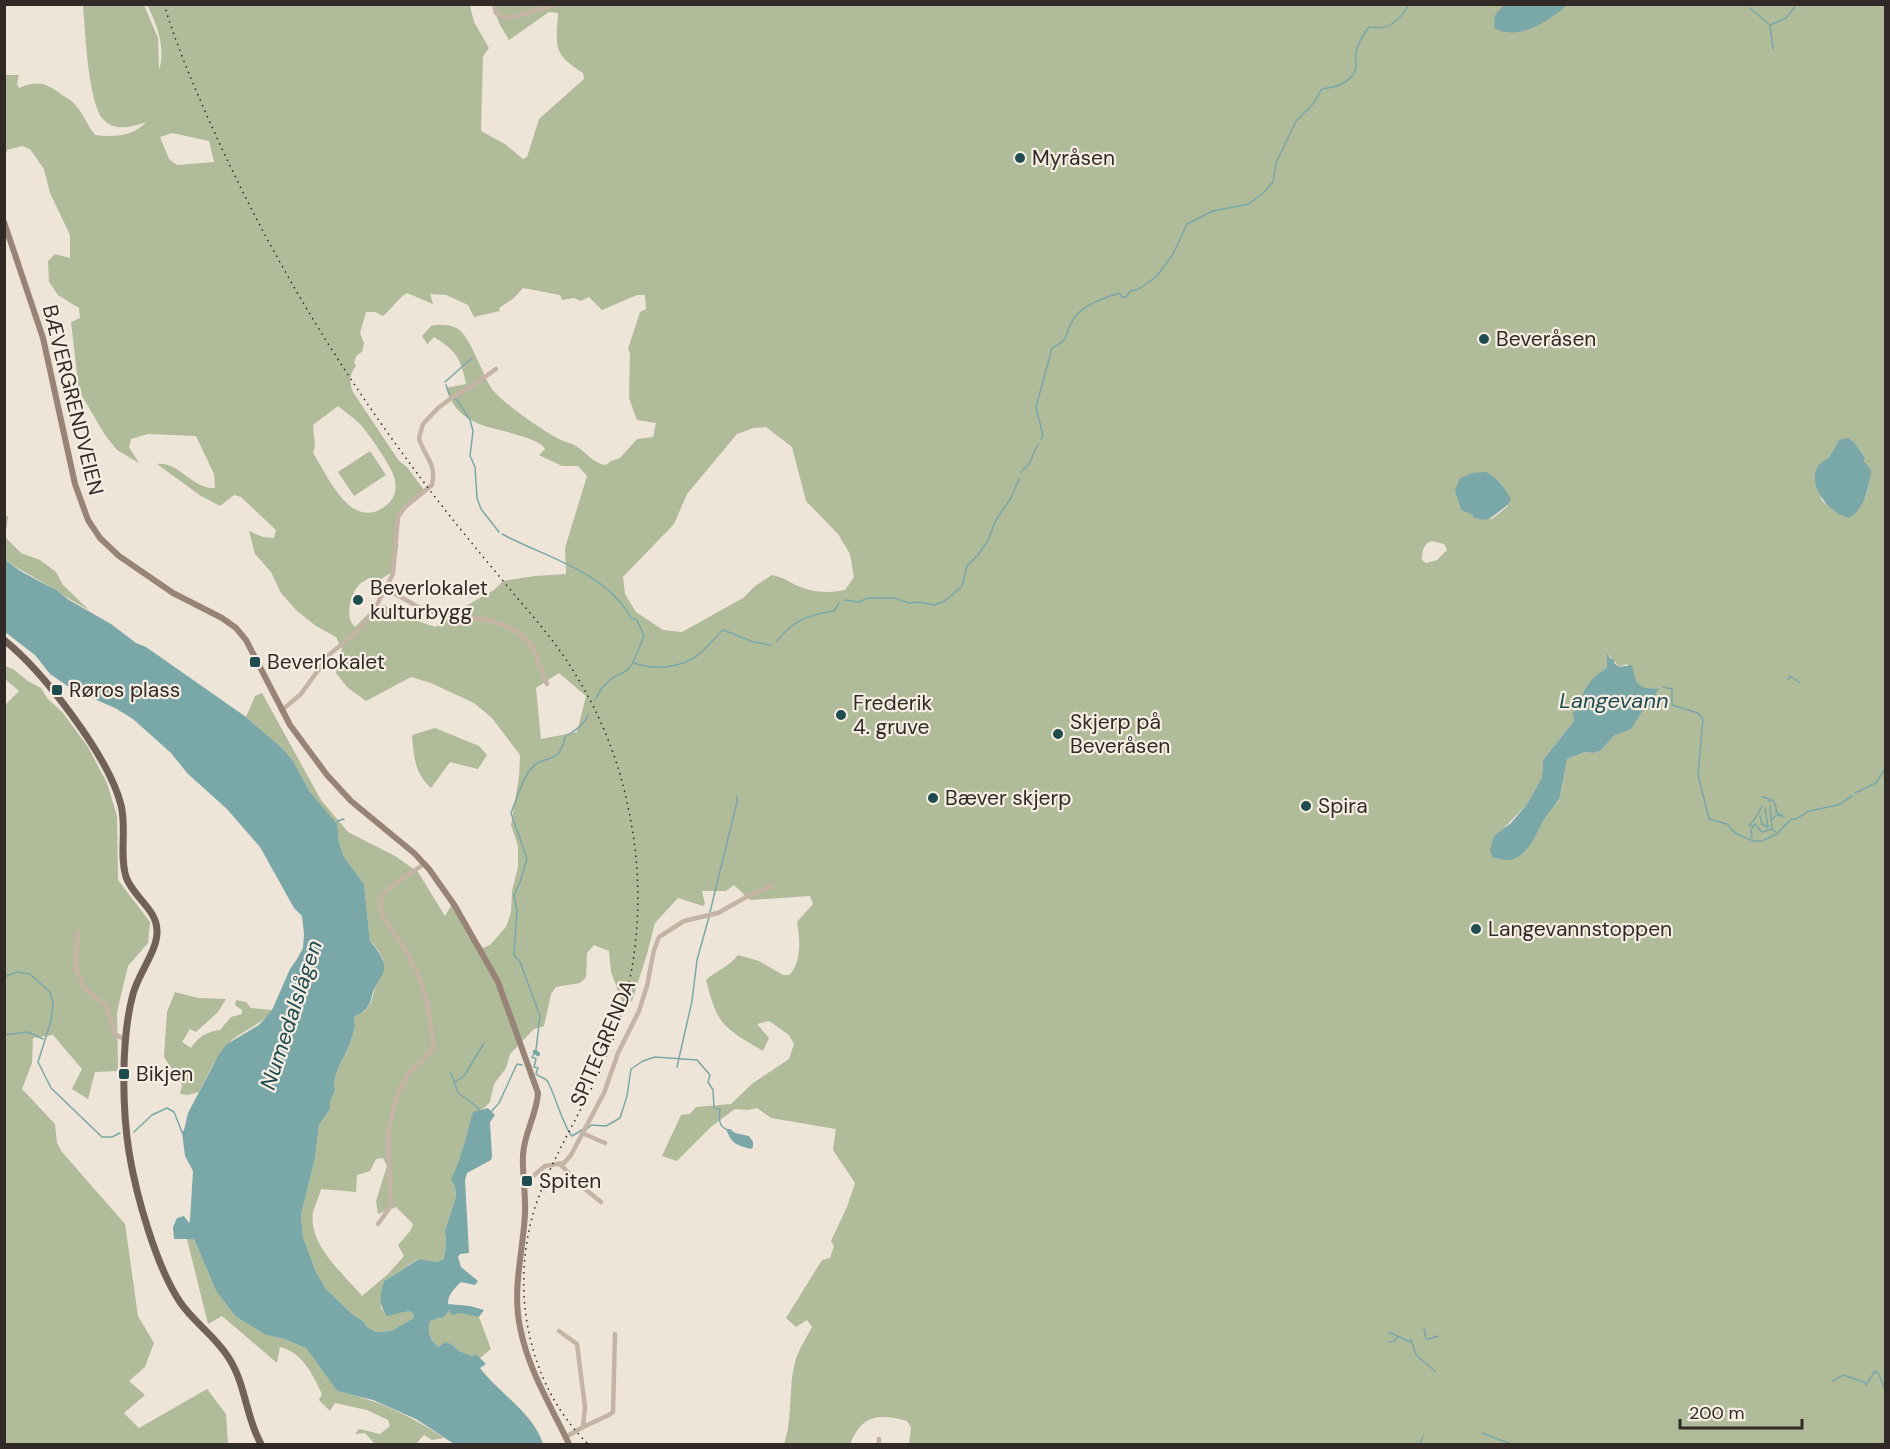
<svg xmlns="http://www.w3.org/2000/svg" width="1890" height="1449" font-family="'DM Sans',sans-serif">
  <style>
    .green { fill: #b0bb9a; fill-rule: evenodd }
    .water { fill: #7aa7a8 }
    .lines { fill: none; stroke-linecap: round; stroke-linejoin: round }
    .stream { stroke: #7aa7a8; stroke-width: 1.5 }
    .canal { stroke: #7aa7a8; stroke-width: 4.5 }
    .minor { stroke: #c5b4a5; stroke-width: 4.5 }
    .secondary { stroke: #988377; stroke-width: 6 }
    .primary { stroke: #726158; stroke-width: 7 }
    .rail { stroke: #312926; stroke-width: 1.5; stroke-dasharray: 1.5 4.5; stroke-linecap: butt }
    .poi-dot { fill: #1f4c4f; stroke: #f7eee3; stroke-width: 2 }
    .labels { text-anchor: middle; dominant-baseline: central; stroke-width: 4.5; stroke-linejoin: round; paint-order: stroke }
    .poi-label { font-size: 21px; fill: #312926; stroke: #f7eee3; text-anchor: start }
    .street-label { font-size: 21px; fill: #312926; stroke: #f7eee3 }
    .water-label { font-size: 22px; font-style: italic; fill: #1f4c4f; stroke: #f7eee3 }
  </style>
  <rect width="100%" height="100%" fill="#eee4d8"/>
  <!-- green -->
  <path class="green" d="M1503,4l61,4 1,-3h320v1439h-976l2,-17 -4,-6c-29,-8 -45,-6 -57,23h-66c10,-28 3,-60 13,-88 4,-10 10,-20 15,-29l-5,-7 -11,7 -10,-9 36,-58 8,-2 4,-12 -3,-5 16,-34 8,-24 -22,-33 3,-21 -65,-11 -14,-10 -9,2 -13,-1 -23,17 -35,35 -15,-5 19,-41 9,-1 6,-7 35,-3 22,-21 36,-24 5,-15 -5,-9 -20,-14 -12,3 12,14 -6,13c-13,-8 -29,-16 -39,-27 -10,-11 -14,-30 -18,-44 10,-9 24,-14 32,-25l21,6 24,14h6c13,-12 11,-37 8,-53l16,-18 -3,-8 -60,4 -16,-15 -8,6h-24l3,13 -2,2 -25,-8 -23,25 -8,31 -15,47 -9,3 -12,-32 -2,-21 -15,-6 -7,8 -1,24 -6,6 -24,4 -5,7 -7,32 -10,3 -24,25 -4,14 -12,16 -4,18 -6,6 -11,5 -15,53 -3,20 1,10 -11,35 1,14 -2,14 -8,3 -18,-3 -34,22 -3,27 6,7 22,-4 4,2 1,5 -23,13 -15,1 -9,-5 -3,-5 -13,-9 -25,-24 -10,-17 -13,-35 -2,-22 14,-57 4,-33 11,-16v-7l5,-12 -1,-8 4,-14 12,-24 5,-17 -1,-10 11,-6 6,-8 12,-44 -9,-15 -4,-1 -6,-59 -20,-27 -5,-14 -1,-9 -28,-42 -18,-33 -10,-11 -36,-31 9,-21 7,-3 59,107 27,32 47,24 23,16 27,44 7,-12 31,44 7,-3 16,-18 5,-15 1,-21 6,-24v-21l-7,-21 8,-48 1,-22 -28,-37 -18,-15 -43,-20 -20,-6 -45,24 -19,-14 -11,-14 6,-24 -6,-12 -20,-11 -19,-15 -16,-18 -10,-21 -16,-18 -6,-23 14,6 11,1 2,-8 -35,-33 -7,-2 -14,11 -19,-10 -44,-32c22,-3 36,26 58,24l-1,-14 -18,-38 -48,-2 -17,5 -2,8 10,16 -22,-13 -12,-15 -26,-44 -8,-69 9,-4 -1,-10 -21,-13 -9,-13 -1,-21 7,-7 15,4v-23l-20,-42 -6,-24 -14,-20 -8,-3 -15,4v2l-2,-2v-75h14l-2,9 2,4c18,-8 28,-5 43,7 5,3 12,7 15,12 7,8 10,18 18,28 18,2 38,2 51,-13 -13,5 -32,10 -43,-3 -15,-17 -18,-91 -20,-114h61l14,33 1,32c7,-21 -2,-47 -12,-65h324l-1,1 4,16 15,26 -6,8 -2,75 24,13 18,15 4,-2 12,-38 45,-40 -1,-6c-30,-19 -27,-25 -25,-60l-9,-1 -40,28 -9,-15 -8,-20zM172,133l37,8 5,21 -37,3 -8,-6 -9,-22zM523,288l37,7 2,5 12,-2 7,3 8,-4 13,13 35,-15h8l1,14 -6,3 -12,37 2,4 -1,45 8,22 19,3 -3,14 -16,2 -17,19 -9,3 -5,4c-12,-1 -20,-13 -30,-19 -5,-3 -12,-4 -17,-7 -17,-9 -56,-36 -67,-50 -10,-15 -22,-53 -34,-60 -8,-5 -19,-5 -27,-3l-9,10 6,9 1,-3 5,-5c22,14 27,21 32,47l-20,4c14,43 49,37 84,51 7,3 11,4 15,10l-6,6 23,11h16l9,10 -22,72 1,26 -31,2 -32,5 -9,9 -39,22 -19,15c-18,-5 -36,-13 -52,-22l-9,2 -20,20c-11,-9 -5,-35 6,-44 2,-2 6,-3 8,-5l9,3 13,-8 7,-26 -2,-22 6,-15 22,-20 -17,-23 -8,-6 -46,-69c-4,-11 -4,-17 3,-26l-2,-4 3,-7 5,-3 2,-9 -4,-10 6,-21h9l8,4c9,-7 14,-17 24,-23l26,11 -3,-10 16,1 22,10 6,12 26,-6 -1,-3 15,-10zM338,406c7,6 15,11 22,18 7,7 30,41 33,50 4,10 4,22 -5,30 -36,31 -60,-28 -75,-51l2,-7 -2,-21zM766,427l26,20 14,54 32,33 12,20 4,23 -9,13c-17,3 -30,3 -47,-4 -9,-4 -15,-9 -26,-11l-17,11 -12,12 -61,34 -19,-2 -27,-18 -11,-18 -2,-17 51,-53 13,-30 50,-60 16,-6zM1839,440l15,2 11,16 -1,3c10,10 6,35 -5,45 -5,4 -11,7 -16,10l-21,-15 -7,-21 3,-13 13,-12zM1472,473c25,5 34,6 36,33l-16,13 -31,-9 -1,-32zM1432,541l12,3 3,6 -10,10 -11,3 -4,-3c0,-9 1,-16 10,-19zM1607,653l12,14 8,-3 13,23 18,3c-6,8 -2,18 -15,19l-12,19 -16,7 -15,16 -7,2 -8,-1 -18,7 -5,30 -4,13 -10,10 -17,31 -32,16 -6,-1 11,-30 23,-24 15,-27 1,-17 31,-39v-11c7,-5 6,-10 10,-17 5,-10 13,-20 23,-25zM559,673l27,23 -9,36 -36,7 -5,-51zM383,1158l4,8 -11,35 2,13 18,-7 17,17 -2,6 -13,15 6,11 -16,18 -26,22c-19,-23 -54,-51 -49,-84 2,-7 6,-15 8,-23l35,3 1,-17 13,-4 6,-12z
    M370,451l16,24 -32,21 -16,-24z
    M4,513l4,4 -3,20 16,16 19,7 16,12 7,13 26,25c-12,-6 -22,-13 -34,-20 -16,-11 -34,-19 -50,-30z
    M5,666l8,3 15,12 13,7 6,10 16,15 25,34 19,36 10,33 1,64 32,42 -2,21 -20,23 -11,46 1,59 -23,1 -7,27 -16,-10 10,-20 -29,-34 -20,3 -1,25 -10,26 33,35 2,19 5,9 63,72 13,92 16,27 -9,24 -16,14 16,14 -21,18 15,15 68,-39 19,25 2,30h-223l-1,-738 15,-15 -14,-12z
    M435,728l44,18 8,9 -9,14 -28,-7 -19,26c-17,-16 -17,-31 -19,-53z
    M175,992l23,6 28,1 -8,13 -22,20 -6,-3 -8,13 9,6c7,-11 17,-17 29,-18l11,-13 11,-3v-4l-7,-5 1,-5 10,2 5,6 21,2c-11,14 -19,16 -33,25 -20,12 -30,38 -40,57l-11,3 -8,-1 2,-9 -18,-28 3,-45z
    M187,1239h7l22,52 20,26 30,18 18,4 22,9 31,43c39,8 74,25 107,47l-12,2 -8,-5 -8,9h-41l-10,-11 -10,1 4,-5 21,5 10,-8 -2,-6 -21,-10 -32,-7 -5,8 -11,-11 3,-6c-9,-19 -20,-42 -42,-47l-3,16 -55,-47 -14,8z
    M449,1309l30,8 12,32 -11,9 -4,-4 -4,2 -13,-5 -8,-7 -12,3c-9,-6 -12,-16 -9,-27l9,-1z"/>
  <!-- water -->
  <path class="water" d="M1503,6v-2l62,1v2c-20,16 -47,34 -71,21l1,-13z
    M1848,438l6,4 11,16 -1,3 7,9c-1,16 -7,40 -22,48 -19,-4 -43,-32 -31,-52 2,-3 8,-6 11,-9 4,-5 7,-12 10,-17z
    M1486,472c14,8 17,14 25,27 -3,7 -5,7 -10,11 -10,8 -15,13 -28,7v-2l-12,-5 -6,-20 5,-12 12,-5z
    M5,560l17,12 34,18 13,10 42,24 25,19 10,4 100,70 36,31 10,11 18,33 27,32 2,19 5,14 20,27 6,58c5,3 6,7 9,11 12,20 0,22 -6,39 -2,6 -2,12 -7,17 -3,4 -8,5 -12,8l1,10 -5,17 -12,24 -4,14 1,8 -5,12v7l-11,16 -4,33 -14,57 2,22 13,35 10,17 25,24 13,9 3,5 9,5 15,-1 23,-13 -1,-5 -4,-2 -22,5c-9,-13 -7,-21 -3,-35l35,-22 17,3 8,-3 2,-14 -1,-14 11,-35 -1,-10 -4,-7c11,-21 15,-44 22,-67l15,-4 7,7 -5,7 2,34 -1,4 -24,13 -2,7 4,73 -9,1 -2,3 3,10 17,14 -3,4 -14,-3c-7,7 -13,12 -13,22l22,2 14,4 -5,7 -18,-4 -10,2 -2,-5 -5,7 -14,4c-3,10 0,20 9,26l6,-5 6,2 8,7 13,5 4,-2 10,10 -6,4c19,25 54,46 63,76h-89l-38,-25 -43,-19 -36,-9 -31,-43 -22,-9 -18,-4 -30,-18 -20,-26 -22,-52h-20l-1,-12 4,-9 7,-2 5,7 1,-3 3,-49 -8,-15 -3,-24 2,-2 4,-17 31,-59 8,-10 32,-19 7,-8 6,-7 18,-41 7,-10 6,-11 1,-14 -2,-18 -8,-8 -34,-61 -33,-38 -39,-35 -17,-21 -38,-34 -18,-11 -43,-19 -22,-15 -15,-19 -30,-23z
    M1607,653l3,5 4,2v3l5,4 13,-2c5,21 5,23 27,24 -7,8 -3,19 -16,21l-12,19 -16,6 -15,16 -7,2 -8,-1 -18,7c-2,12 -4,25 -7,37 -2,7 -7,11 -11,16 -11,14 -15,36 -33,46 -7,4 -15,1 -23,0l-3,-7 4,-15 17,-13 16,-19 15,-27 1,-17 31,-39 -1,-9c6,-5 6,-7 8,-13 4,-13 14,-25 26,-31z
    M726,1129h4l5,4 14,3 4,6v5l-2,2c-15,-4 -19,-5 -25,-20z"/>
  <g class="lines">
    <!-- stream -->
    <path class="stream" d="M1750,8l20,17
      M1773,49l-3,-24 16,-7 9,-11
      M445,382l27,-24
      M446,385l4,11
      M453,398l4,2 13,20 3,11 -3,25 5,11 2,31 4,11 18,23
      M1041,439l2,-3 -7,-29 16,-59c21,-11 11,-14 22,-30 9,-13 32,-21 46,-25l2,4h4l4,-6 9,-2 18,-13 16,-22 14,-30 26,-13 36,-7 14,-11 10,-11 3,-19 20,-42 17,-17 9,-15c14,-2 31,-6 34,-22 0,-5 -1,-10 0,-15 2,-10 7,-17 13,-25 20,4 31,-7 40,-23
      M1021,472l8,-8 9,-20
      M502,534c45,24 103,37 129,84l6,2 7,16 -12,29 -6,6 -14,7 -10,10 -7,12
      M844,600l15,2 9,-4h26l15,5 10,-1 15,3 11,-4 17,-15 5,-20 11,-11 9,-13 9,-22 15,-22 8,-19
      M777,641c17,-21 31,-26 57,-30l5,-8
      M633,663c19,6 40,6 59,-4 11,-6 21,-20 31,-29l31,12 17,3
      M1788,680l2,-4 10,7
      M1663,687l9,2v16l26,8 5,6 -5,56 11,44 18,5 8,9 18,8h9l15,-7 14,-15h5l13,-8 29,-6 14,-9
      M1855,793l21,-10 10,-16
      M1762,797l8,2
      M1768,801l5,-1 3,7v5l8,5
      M1770,806l2,23
      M1765,808l3,20
      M1760,816l2,8 5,3
      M1772,819l5,-4 3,1
      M337,821l7,-2
      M1752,826l-3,-1 6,-6 7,-13
      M1752,838l-1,-8 4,-6 7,8 10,-3 4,3
      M710,912l27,-110v-6
      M4,977l13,-5 13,2 20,18 3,11 -2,18 -13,41 13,26 51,49h10l8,-4
      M4,1035l24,-3 15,7
      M677,1067l15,-66 5,-41 12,-43
      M451,1073l7,20 13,9 10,9
      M455,1082l9,-6 20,-33
      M490,1113l9,-10 18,-39 5,1
      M587,1129l4,-4 15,1 14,-8 7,-22 4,-27 12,-8 12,-4 42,3 13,15 -2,7 5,8 1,18 6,1c-1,7 -2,17 6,20
      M582,1130l-10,6c-7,-6 -18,-43 -24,-54 -3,-5 -9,-5 -12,-8l2,-6 -4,-1 2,-8 -4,-2 4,-7 4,-34 -20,-54 -6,-7 3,-45 -3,-15 6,-13 7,-23 -16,-46c5,-12 11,-33 19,-43 13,-18 29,-2 35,-33 10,-7 19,-11 23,-22
      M134,1132l18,-17 15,-7 7,4 8,20
      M1424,1328l2,11
      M1389,1332l21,10
      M1411,1339l5,16 20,17
      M1428,1339l10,-3
      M1389,1342l5,-1 4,-4
      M1833,1381l10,-6 21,7 2,3 9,-14 4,3 7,19
      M1482,1433l29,11
      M1419,1444l4,-7"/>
    <!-- canal -->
    <path class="canal" d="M535,1052l3,2"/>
    <!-- minor -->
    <path class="minor" d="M494,4l2,9 7,4h11l43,-13
      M385,591c15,2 26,15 42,19 33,9 85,3 106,39 6,11 9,24 14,35
      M282,710l19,-16 28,-39 27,-23 17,-20 20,-38 5,-57 7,-10 27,-22c5,-23 -8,-28 -13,-47l4,-14 15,-16 15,-11 18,-10 25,-18
      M78,933l-2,35 4,11 5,10 21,16 9,29 12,7
      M582,1133l23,10
      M560,1164l20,21 21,17
      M524,1180l7,-2 14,-12 19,-3 7,-8 33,-62 14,-40 21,-42 8,-25 7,-36 5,-13 25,-16 34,-8 30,-17 24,-10
      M378,1224l13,-18 -3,-62 1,-17 9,-34 10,-19 24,-23 1,-9 -5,-36 -8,-26 -12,-26 -25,-37 -3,-15 3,-8 6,-6 35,-24
      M559,1331l18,13 8,63 -2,20
      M566,1437l17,-10 26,-12 4,-3 2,-78
      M879,1439v5"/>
    <!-- secondary -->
    <path class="secondary" d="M4,222l39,116 32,146 13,36 12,18 19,18 54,37 49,25 14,10 10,12 44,85 37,50 24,26 63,52 15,16 26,37 43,76 40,111c-1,21 -14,40 -15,62 -1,19 3,39 2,59 -2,38 -13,75 -5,113 8,43 31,79 49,117"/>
    <!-- primary -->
    <path class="primary" d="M4,640c39,31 105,117 117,165 6,23 -2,49 5,72 7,20 31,32 31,54 1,19 -19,43 -24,63 -12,44 -11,113 -4,158 7,43 27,114 51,150 14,21 37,35 50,58 16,26 16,58 31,84"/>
    <!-- rail -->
    <path class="rail" d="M164,4c14,47 34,92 54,136 54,118 121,229 199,333 30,41 63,80 96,120 23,27 46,53 64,84 25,41 43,87 52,135 15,71 11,146 -12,216 -19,59 -56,110 -78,168 -31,83 -15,185 49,248"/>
  </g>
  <!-- markers -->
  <g class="poi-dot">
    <circle cx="1020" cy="158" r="6"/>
    <circle cx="1484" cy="339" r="6"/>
    <circle cx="358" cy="600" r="6"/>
    <rect x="249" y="656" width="12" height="12" rx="3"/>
    <rect x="51" y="684" width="12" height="12" rx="3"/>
    <circle cx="841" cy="715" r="6"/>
    <circle cx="1058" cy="734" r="6"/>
    <circle cx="933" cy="798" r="6"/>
    <circle cx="1306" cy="806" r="6"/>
    <circle cx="1476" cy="929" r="6"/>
    <rect x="118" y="1068" width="12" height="12" rx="3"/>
    <rect x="521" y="1175" width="12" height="12" rx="3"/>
  </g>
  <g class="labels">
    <!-- poi labels -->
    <g class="poi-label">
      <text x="1032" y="158">Myråsen</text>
      <text x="1496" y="339">Beveråsen</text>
      <text x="370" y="588">Beverlokalet<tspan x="370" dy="24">kulturbygg</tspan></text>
      <text x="267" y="662">Beverlokalet</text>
      <text x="69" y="690">Røros plass</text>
      <text x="853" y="703">Frederik<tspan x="853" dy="24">4. gruve</tspan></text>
      <text x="1070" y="722">Skjerp på<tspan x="1070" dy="24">Beveråsen</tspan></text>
      <text x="945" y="798">Bæver skjerp</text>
      <text x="1318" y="806">Spira</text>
      <text x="1488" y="929">Langevannstoppen</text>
      <text x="136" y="1074">Bikjen</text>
      <text x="539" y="1181">Spiten</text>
    </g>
    <!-- street labels -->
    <g class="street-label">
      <text transform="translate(73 400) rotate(76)">BÆVERGRENDVEIEN</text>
      <text transform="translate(603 1043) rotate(-67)">SPITEGRENDA</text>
    </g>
    <!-- water labels -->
    <g class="water-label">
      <text x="1614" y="700">Langevann</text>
      <text transform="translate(291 1015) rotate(-72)">Numedalslågen</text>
    </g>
  </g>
  <!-- border -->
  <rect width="1890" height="1449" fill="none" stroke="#312926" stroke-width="12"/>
  <!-- scale -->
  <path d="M1680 1419v9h122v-9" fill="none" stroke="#312926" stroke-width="3"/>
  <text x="1689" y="1419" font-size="18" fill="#312926" stroke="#f7eee3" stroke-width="4.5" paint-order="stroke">200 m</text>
</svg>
